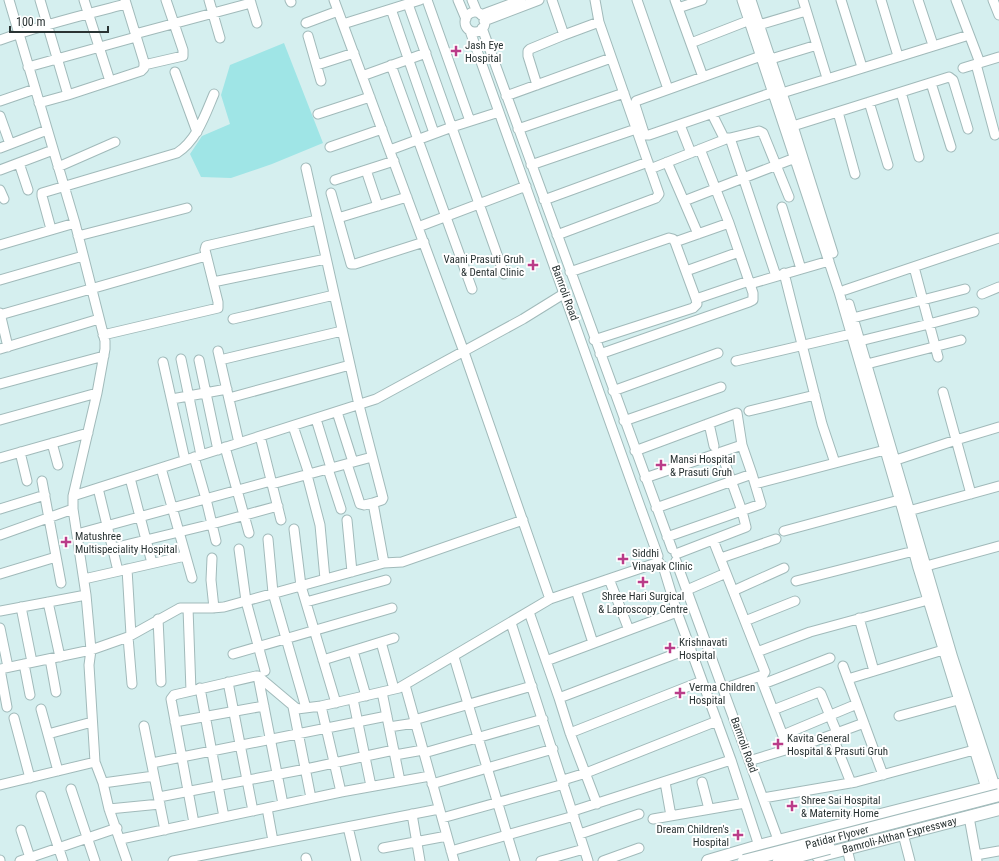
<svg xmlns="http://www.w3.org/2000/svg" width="999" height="861" font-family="'Roboto Condensed',sans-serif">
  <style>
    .green { fill: #9fe5e6 }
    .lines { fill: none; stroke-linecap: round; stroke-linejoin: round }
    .minor-casing { stroke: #a1baba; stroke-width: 11 }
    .major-casing { stroke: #a1baba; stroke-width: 14 }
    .minor { stroke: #fff; stroke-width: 9 }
    .major { stroke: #fff; stroke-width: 12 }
    .major-bridge-casing { stroke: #a1baba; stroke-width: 14; stroke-linecap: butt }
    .major-bridge { stroke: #fff; stroke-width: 12 }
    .poi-dot { fill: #ba3c89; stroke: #fff; stroke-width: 1.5 }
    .labels { text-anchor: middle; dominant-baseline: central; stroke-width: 4; stroke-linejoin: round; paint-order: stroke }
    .poi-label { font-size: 11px; fill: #293333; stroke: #fff; text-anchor: start }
    .street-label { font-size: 11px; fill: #293333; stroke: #fff }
  </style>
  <rect width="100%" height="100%" fill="#d5efef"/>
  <!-- green -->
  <path class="green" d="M284,43l39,100 -51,21 -41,14 -30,-1 -11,-23 12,-18 28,-12 -9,-29 9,-30z"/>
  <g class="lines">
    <!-- minor casing -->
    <g class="minor-casing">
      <path id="minor" d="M9,0l66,223 30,118v8l-8,44 -24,103v13l13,86 5,55 -2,15 6,97 8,21 6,26 18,52
        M40,0l28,95
        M84,0l26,81
        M209,0l11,38
        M250,0l7,23
        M290,0l1,2
        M334,0l130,352 86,247 109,-37
        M427,0l43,121
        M458,0l8,19
        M472,0l5,12
        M552,0l12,35
        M637,0l31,89
        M675,0l28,77
        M742,0l97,292 64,220 15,56 68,220
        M751,0l42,126 40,127
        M803,0l24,78
        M841,0l21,67
        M881,0l17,56
        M918,0l15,45
        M956,0l24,63
        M993,0l6,15
        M408,4l96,270
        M678,8l24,-8
        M391,9l43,124
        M465 22a10 10 0 1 1 20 0a10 10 0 1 1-20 0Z
        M481,15l40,-15
        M484,21l55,-21
        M306,23l32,-12
        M343,24l77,-24
        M759,25l47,-14
        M482,28l190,521
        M470,31l171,478 17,47
        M135,34l116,-31
        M308,36l13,45
        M0,40c41,-15 83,-25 126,-36
        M691,43l59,-23
        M761,56l-125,45 -1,4 9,28 2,2h3l125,-43
        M771,59l46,-14
        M976,64l19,71
        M144,65l39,-9v-6l-17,-50
        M317,65l37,-12
        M391,65l81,224
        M28,67l108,-30
        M963,68l36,-11
        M175,72l22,60
        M362,76l64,-23
        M931,83l20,64
        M537,85l-9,-29v-5l2,-2 34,-14 35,-13
        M901,92l18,65
        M782,93l187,-58
        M506,96l105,-38
        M0,101l35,-12
        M869,102l19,63
        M39,103l29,-8 73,-24 3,-3v-6l-19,-62
        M838,112l17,62
        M318,114l52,-17
        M712,114l12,24h6l29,-7 4,2 26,64
        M0,116l10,28
        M680,125l11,28
        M793,126l156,-49 4,3 1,3 14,46
        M518,129l106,-36
        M730,138l46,138
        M330,147l52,-18
        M0,148l47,-18
        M390,150l62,-23 47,-15
        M667,162l31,72
        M19,163l9,27
        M531,165l105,-36
        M58,167l57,-25
        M306,168l53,237 24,93 -1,2 -9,3 11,60
        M650,169l76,-30
        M0,170l53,-20
        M366,170l12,36
        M335,180l59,-19
        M0,190l4,9
        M331,193l20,71h4l69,-22
        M544,200l104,-38
        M684,201l111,-43
        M782,207l19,62
        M338,218l69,-21
        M418,227l108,-41
        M51,229l-9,-33v-3l135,-40c20,-13 28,-38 37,-59
        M557,235l99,-37 3,-4 -60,-172 -4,-22
        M78,236l109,-28
        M675,242l54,-19
        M0,245l75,-22
        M914,267l24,90
        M686,271l53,-19
        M570,272l99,-34 4,1 2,3 21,57 1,5 -4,4 -99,32
        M784,273l38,151 13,39
        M0,280l83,-24
        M213,282l113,-23
        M750,284l79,-23
        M845,290l154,-52
        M982,294l17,-7
        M696,299l53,-18
        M849,304l104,354 42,128
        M0,313l8,34
        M0,315l206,-59
        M853,318l112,-29
        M233,319l101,-24
        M103,335l115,-27v-6l-13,-52 1,-4 111,-26
        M860,341l69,-17 45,-12
        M0,349l99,-30
        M218,351l21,92
        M600,354l149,-52 4,-2v-7l-24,-70 -29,-74
        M181,359l20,96
        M199,360l19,90
        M220,360l122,-29
        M736,361l115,-27
        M163,362l22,98
        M867,364l94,-24
        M0,384l104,-28
        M613,391l105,-38
        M943,392l28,102
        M229,398l121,-33
        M172,399l55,-10
        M749,411l66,-16
        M337,412l16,50
        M316,419l15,49
        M0,420l97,-27
        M624,421l97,-34
        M707,424l3,4 4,18
        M293,426l16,48
        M260,436l21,84
        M52,443l6,22
        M225,447l24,86
        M635,451l102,-38 5,32 10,29 9,30 -94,33
        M20,452l7,29
        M194,457l12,42 10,42
        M0,458l88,-25
        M890,462l66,-22 43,-13
        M347,464l13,40 4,1 9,-2
        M161,468l31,110
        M328,469l13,40
        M307,475l13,50 5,54
        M130,478l22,85
        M645,478l97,-33
        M42,481l19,102
        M272,484l100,-27
        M755,484l130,-34
        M98,488l20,83
        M73,496l303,-97 147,-80 42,-26
        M656,508l96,-34
        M0,509l45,-14
        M905,512l94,-26
        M347,520l5,52
        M294,529l7,57 35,117
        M784,531l115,-31
        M77,534l194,-53
        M0,535l73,-26
        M268,539l5,54 33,115
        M713,540l52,132 -2,3 -40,14
        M113,548l99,-24 66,-18
        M239,549l7,52 19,70
        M676,554l70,-27 -4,-16 -21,-59
        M212,558l-1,22 3,28
        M721,558l55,-19
        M676,561l104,284
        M663,566l14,46 54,148 30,92
        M919,568l80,-22
        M127,569l4,66
        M0,574l56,-17
        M84,579l101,-23
        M609,579l20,51
        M796,581l118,-30
        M576,590l17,53
        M687,590l39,-17
        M733,591l51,-23
        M48,602l12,55
        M306,602l80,-22
        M21,607l11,55
        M188,608l3,83
        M0,611l86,-16
        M529,612l30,86 11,35 27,71
        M859,618l15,53
        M158,619l3,63
        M745,621l50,-20
        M511,623l77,238
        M0,628l8,39
        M128,637l4,47
        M381,642l13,47
        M353,651l13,45
        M757,652l53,-20 118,-32
        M233,654l159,-46
        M454,657l61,204
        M50,659l6,33
        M323,660l71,-22
        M546,661l131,-49
        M24,664l6,31
        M843,666l40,109
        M258,676l25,128
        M760,676l28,73
        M848,679l95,-29
        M228,682l25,129
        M763,684l67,-26
        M405,685l49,176
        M200,688l24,129
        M382,692l18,89
        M559,698l132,-50
        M353,699l18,87
        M321,706l78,-18 151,-89
        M7,707l-7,-38 91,-19 37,-13 52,-29h32l12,-1 160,-44 18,-1 121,-42
        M293,707l18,91
        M41,709l17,62
        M773,710l46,-18 2,2 16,39
        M899,716l59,-16
        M14,718l16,60
        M414,720l118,-34
        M175,722l89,-16
        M144,726l21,104
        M389,727l26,-4
        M570,733l132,-52
        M48,734l44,-12
        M783,735l74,-31
        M832,735l19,48
        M424,753l119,-34
        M395,755l28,-5
        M749,761l66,-20 49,-18
        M152,763l235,-47
        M563,780l23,-7 131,-52
        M665,782l6,34
        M702,782l7,27
        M103,783l51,-7
        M432,784l121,-35
        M0,785l95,-23
        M71,789l24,72
        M341,792l89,-16
        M41,796l22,65
        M159,797l147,-28 88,-19
        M763,798l93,-16 118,-32
        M267,808l6,33
        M109,809l51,-5
        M573,811l158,-51
        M412,814l8,47
        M969,817l8,44
        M442,818l122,-34
        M653,819l92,-16
        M348,827l8,34
        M21,830l10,31
        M580,834l59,-20
        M903,834l7,27
        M121,839l220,-47 -20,-86 -24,3 -38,-32 -3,-1 -82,19 -3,4 23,124
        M383,848l64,-12
        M847,849l3,12
        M451,851l123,-35
        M976,855l23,-4
        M306,858l1,3
        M0,860v1
        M20,861l97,-33
        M173,861l266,-52
        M541,861l43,-12
        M603,861l36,-13"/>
    </g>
    <!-- major casing -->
    <g class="major-casing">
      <g id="major">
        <path id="s1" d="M818,856l181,-47"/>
        <path d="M708,861l51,-15 240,-61"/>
      </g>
    </g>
    <!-- minor -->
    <use href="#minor" class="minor"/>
    <!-- major -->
    <use href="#major" class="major"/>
    <!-- major-bridge casing -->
    <g class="major-bridge-casing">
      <g id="major-bridge">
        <path id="s2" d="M744,861l255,-66"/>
        <path d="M779,861l50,-13"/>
      </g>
    </g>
    <!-- major-bridge -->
    <use href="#major-bridge" class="major-bridge"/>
  </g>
  <!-- markers -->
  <g class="poi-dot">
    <path d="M454 45h4v4h4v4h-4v4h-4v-4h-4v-4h4z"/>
    <path d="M531 259h4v4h4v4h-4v4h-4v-4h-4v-4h4z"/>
    <path d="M659 459h4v4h4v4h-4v4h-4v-4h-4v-4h4z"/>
    <path d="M64 536h4v4h4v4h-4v4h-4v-4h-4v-4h4z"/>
    <path d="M621 553h4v4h4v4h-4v4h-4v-4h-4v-4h4z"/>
    <path d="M641 576h4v4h4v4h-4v4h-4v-4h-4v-4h4z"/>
    <path d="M668 642h4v4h4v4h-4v4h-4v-4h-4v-4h4z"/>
    <path d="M678 687h4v4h4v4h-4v4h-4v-4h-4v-4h4z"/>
    <path d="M776 738h4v4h4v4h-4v4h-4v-4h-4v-4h4z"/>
    <path d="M790 800h4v4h4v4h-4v4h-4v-4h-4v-4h4z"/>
    <path d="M736 829h4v4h4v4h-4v4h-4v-4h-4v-4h4z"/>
  </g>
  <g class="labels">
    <!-- poi labels -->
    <g class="poi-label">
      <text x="465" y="45">Jash Eye<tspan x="465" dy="13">Hospital</tspan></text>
      <text x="524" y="259" text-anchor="end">Vaani Prasuti Gruh<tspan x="524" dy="13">&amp; Dental Clinic</tspan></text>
      <text x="670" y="459">Mansi Hospital<tspan x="670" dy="13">&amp; Prasuti Gruh</tspan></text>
      <text x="75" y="536">Matushree<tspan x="75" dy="13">Multispeciality Hospital</tspan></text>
      <text x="632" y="553">Siddhi<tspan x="632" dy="13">Vinayak Clinic</tspan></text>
      <text x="643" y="596" text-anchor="middle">Shree Hari Surgical<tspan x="643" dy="13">&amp; Laproscopy Centre</tspan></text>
      <text x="679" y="642">Krishnavati<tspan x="679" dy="13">Hospital</tspan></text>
      <text x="689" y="687">Verma Children<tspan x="689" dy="13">Hospital</tspan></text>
      <text x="787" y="738">Kavita General<tspan x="787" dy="13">Hospital &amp; Prasuti Gruh</tspan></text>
      <text x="801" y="800">Shree Sai Hospital<tspan x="801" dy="13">&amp; Maternity Home</tspan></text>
      <text x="729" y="829" text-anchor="end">Dream Children's<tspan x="729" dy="13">Hospital</tspan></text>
    </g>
    <!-- street labels -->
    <g class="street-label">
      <text transform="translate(565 293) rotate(70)">Bamroli Road</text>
      <text transform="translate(744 745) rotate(70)">Bamroli Road</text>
      <text stroke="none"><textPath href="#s1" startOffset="84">Bamroli-Althan Expressway</textPath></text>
      <text stroke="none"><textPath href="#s2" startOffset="96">Patidar Flyover</textPath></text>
    </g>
  </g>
  <!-- scale -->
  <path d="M10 26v6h98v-6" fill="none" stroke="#293333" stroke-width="2"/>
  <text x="16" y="26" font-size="12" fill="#293333" stroke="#ffffff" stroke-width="3" paint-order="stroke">100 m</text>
</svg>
